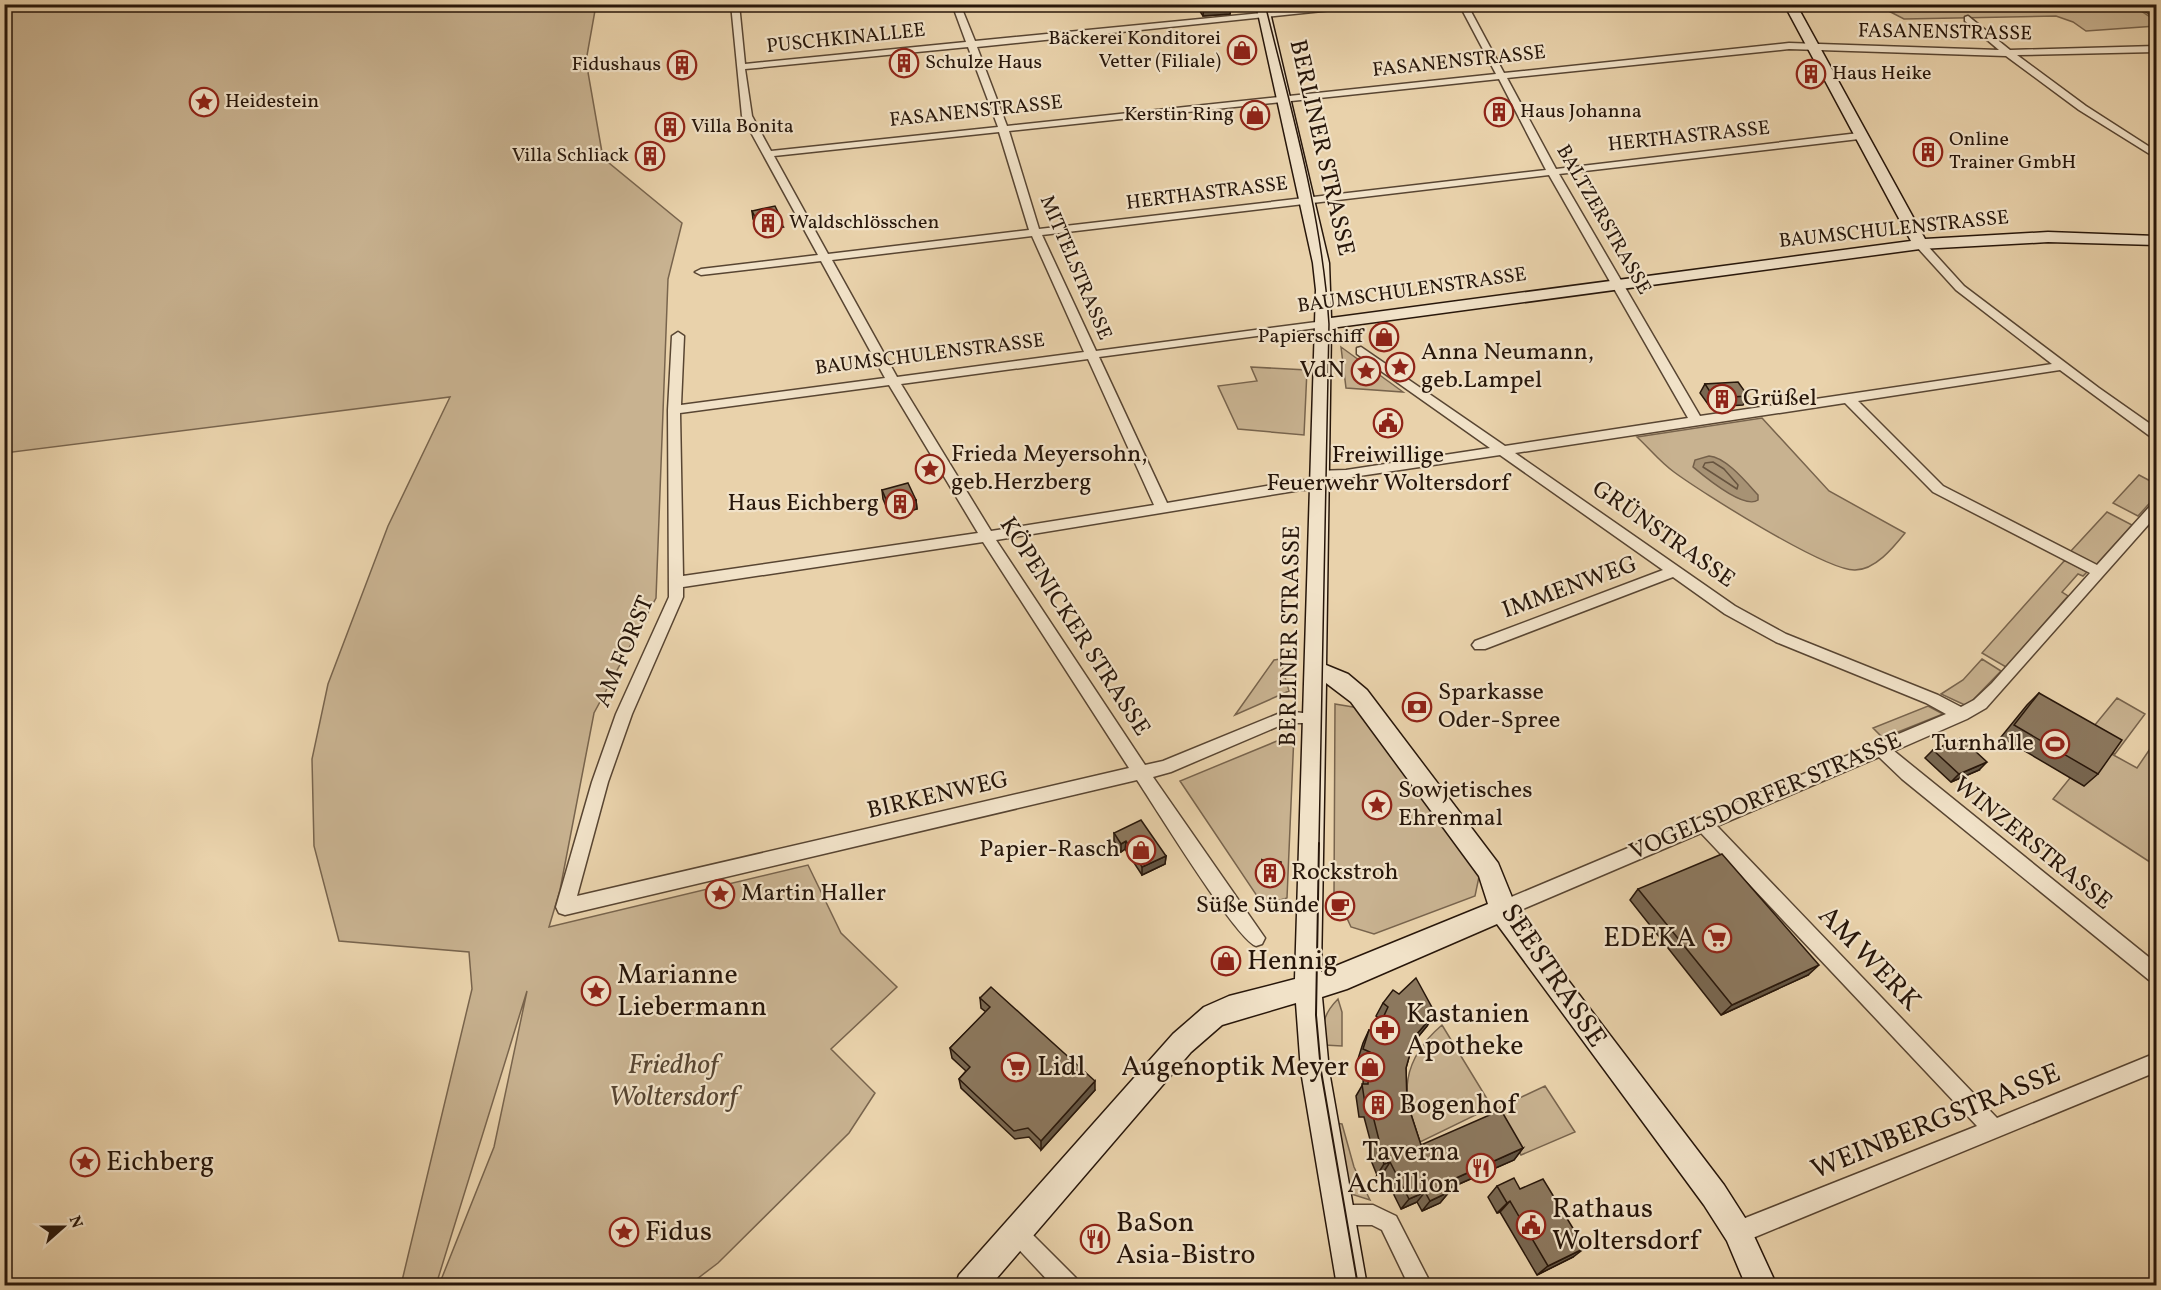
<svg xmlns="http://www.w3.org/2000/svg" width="2161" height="1290" font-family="Vollkorn,serif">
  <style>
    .green { fill: #c8b290; stroke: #78644d; stroke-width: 1.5 }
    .water { fill: #a79274; stroke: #74604a; stroke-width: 1.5 }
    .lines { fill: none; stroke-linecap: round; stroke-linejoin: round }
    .shore { stroke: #67543f; stroke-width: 1.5 }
    .street-casing { stroke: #584532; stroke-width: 3 }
    .secondary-casing { stroke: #27160a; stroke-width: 3 }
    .street { fill: #f1e2c8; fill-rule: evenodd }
    .secondary { fill: #f1e2c8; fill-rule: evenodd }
    .tram-far1 { stroke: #27160a; stroke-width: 1.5 }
    .tram { stroke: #27160a; stroke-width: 2 }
    .wall { fill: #786751; stroke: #27160a; stroke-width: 1.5 }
    .shaded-wall { fill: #625442; stroke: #27160a; stroke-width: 1.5 }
    .building { fill: #8c785e; stroke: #27160a; stroke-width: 1.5 }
    .labels { text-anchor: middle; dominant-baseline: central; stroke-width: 4.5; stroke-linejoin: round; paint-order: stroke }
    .far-street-label { font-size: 20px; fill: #27160a; stroke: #f1e2c8 }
    .far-poi-label { font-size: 20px; fill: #27160a; stroke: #f1e2c8; text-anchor: start }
    .street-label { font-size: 24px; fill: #27160a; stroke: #f1e2c8 }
    .poi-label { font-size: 24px; fill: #27160a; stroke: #f1e2c8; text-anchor: start }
    .near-poi-label { font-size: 28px; fill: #27160a; stroke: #f1e2c8; text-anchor: start }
    .near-street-label { font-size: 28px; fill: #27160a; stroke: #f1e2c8 }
    .near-park-label { font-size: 28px; font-style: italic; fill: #574532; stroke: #f1e2c8 }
  </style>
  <rect width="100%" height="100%" fill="#e9d2ab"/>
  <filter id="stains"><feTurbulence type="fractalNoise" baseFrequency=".00333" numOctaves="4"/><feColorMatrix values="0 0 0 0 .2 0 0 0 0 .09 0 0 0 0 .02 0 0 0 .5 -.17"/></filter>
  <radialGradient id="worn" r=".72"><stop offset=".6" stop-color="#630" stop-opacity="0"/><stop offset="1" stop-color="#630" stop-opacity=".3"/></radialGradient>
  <!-- green -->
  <path class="green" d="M2042,4l5,5 -4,-4h89l24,16v5l-70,5 -13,-9 -17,-6 -152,3 -27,-14z
    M4,5h592l-10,56 17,97 79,65 -14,56 -12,319 -62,115 -34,177 -11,37 259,-62 33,68 56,54 -66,62 44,44 -26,40 -131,130 -29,22h-250l55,-138 33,-156 -91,294h-35l71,-296 -3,-37 -130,-11 -25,-95 -2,-87 16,-75 60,-158 62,-129 -445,56z
    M1341,347l62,45 -57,-4z
    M1251,367l56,3 -3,65 -66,-6 -20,-43 39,-5z
    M1762,418l67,73 76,42c-12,15 -30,37 -50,37 -29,1 -154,-78 -181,-98 -14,-10 -25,-24 -37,-35z
    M2139,475l17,9v12l-18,20 -25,-13z
    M2107,512l25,13 -36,40 -26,-13z
    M2065,560l22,12 -4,4 -5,-2 -16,18 6,4 -62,71 -24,-14z
    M1280,659l9,32 -54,24 39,-55z
    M1982,659l19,12 -34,35 -26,-12 22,-14z
    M2117,698l28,16 -30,40 -30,-17z
    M1335,704l24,4 121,164 -5,24 -101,38 -23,-7 -5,-11 -1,-20 -11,-1z
    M1928,706l15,8 -60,24 -10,-10z
    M1294,734l-7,164 -24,7 -83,-124z
    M2156,740v126l-103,-67 17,-21 38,-26 29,16z
    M1338,999l4,13v34l-18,-1c-2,-21 -1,-31 14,-46z
    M1442,1025l50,82 -76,37c-15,-50 -15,-84 26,-119z
    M1545,1086l30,46 -54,23 -27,-45z
    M1334,1123l8,1 12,43 16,33 -22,-7z"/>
  <!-- water -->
  <path class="water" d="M1709,456c17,1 38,27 49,39v5c-14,10 -53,-23 -65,-33l2,-7z"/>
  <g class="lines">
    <!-- shore -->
    <path class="shore" d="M1713,462l11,7 14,16 -1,4 -34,-22 2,-4z"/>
    <!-- street casing -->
    <g class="street-casing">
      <path id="street" d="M731,4h8l6,60 221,-22 -14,-38h8l15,37 380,-37h35l-413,43 30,79 489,-52 -37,-70h8l37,69 285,-30 210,7 -34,-29v-4l3,-1 42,34 146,-4v6l-139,3 69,51 70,45v7l-77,-48 -73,-54 -217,-7 -282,29 49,91 303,-36 5,3 -5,3 -300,35 141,242 352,-52 -96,-74 -40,-44 -1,-2 5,-3 4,1 40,44 135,102 57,40v10l-5,-1 -91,-67 -202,31 85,85 154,79 54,-60 5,-2v13l-170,192 -19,11 -73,32 262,212v19l-7,-2 -247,-201 -23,-22 -162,69 280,292 159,-65v19l-401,165 -18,5 -7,-4 -4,-7 4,-7 247,-98 -276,-293 -192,82 -6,2 -6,-2 -3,-6 3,-6 449,-189 -20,-11 -150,-61 -51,-28 -52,-37 -188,72h-10l-3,-4 3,-4 188,-71 -163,-115 -154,23 -31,-1 -2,-3 2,-3 31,-1 144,-22 -133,-94v-6l4,-1 144,99 183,-28 -139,-243 -507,60 54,116 228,-30 6,3 -6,3 -225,30 68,146 134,-23 24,3 2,3 -2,3 -24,1 -305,50 149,225 18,-4 122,-50 36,4 2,4 -2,4h-35l-115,49 -18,5 112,161 -3,6 -6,2c-20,-7 -101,-139 -119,-166l-572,135 -6,-2 -3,-6 36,-125 24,-68 53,-117 -1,-187 4,-74 6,-4 6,4 -3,69 204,-27 -64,-117 -120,14 -6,-3 6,-3 117,-14 -76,-139zM968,47l30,80 -227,24 -19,-35 -7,-47zM1499,79l47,91 -507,59 -30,-98zM999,132l30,98 -201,24 -54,-98zM1032,236l52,116 -187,25 -65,-117zM1088,359l66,146 -163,26 -90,-147zM889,385l89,148 -295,43 -3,-163zM1845,403l88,89 157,81 -98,110 -18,17 -13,7 -23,-12 -152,-61 -51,-28 -220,-153zM983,542l146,226 -552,128 31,-114 24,-68 51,-117v-10z
        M2135,4h10l11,8v6z
        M1339,1205h34l23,11 36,70h-23l-27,-56 -10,-5h-33l-7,-3 -3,-7 3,-7z
        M1017,1222l7,4 52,52 3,8h-26l-43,-46 -4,-7 4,-7z"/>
    </g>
    <!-- secondary casing -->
    <g class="secondary-casing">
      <path id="secondary" d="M1256,4h12l61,259 2,55 580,-77 -127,-237h12l129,235 123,-7 108,4v9l-108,-3 -128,7 -589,79 -5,337 22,9 19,16 131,173 22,54 204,268 23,36 30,65h-31l-19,-45 -23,-36 -207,-281 -150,65 -25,8 7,74 38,215h-30l-36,-215 -5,-68 -74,22 -31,27 -201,234h-35l4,-11 214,-241 31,-27 25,-11 66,-17 21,-689 -3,-27zM1326,683l25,19 128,174 9,28 -167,68z"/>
    </g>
    <!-- street -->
    <use href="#street" class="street"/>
    <!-- secondary -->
    <use href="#secondary" class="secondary"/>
    <!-- tram-far1 -->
    <path class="tram-far1" d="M1265,4c26,106 57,210 64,320l-10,520"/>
    <!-- tram -->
    <path class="tram" d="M1319,843l-3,172 5,56 37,215"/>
  </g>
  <!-- wall -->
  <path class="wall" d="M1195,4h36l-1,10 -27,2z
    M752,211l31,16 -23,5 -7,-13z
    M1705,384l43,12 -5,9 -33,2 -10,-14z
    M882,490l34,10 1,9 -23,6 -5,-2 -6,-14z
    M2039,693l59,81 -14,12 -83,-49 26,-32z
    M1933,750l46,20 -28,12 -26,-24z
    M1114,833l52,23 -1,8 -23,11 -17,-26 -4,3 -7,-11z
    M1262,860l19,18 -1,4 -19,-2z
    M1638,889l170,86 -87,40 -91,-115z
    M1399,994l36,19 -8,13 -14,17 -7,25 1,34 14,43 102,3 -9,12 -66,29 1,3 -9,11 -18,8 -5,-9 -16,7 -18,-36 -6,2 -9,-22 4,-6 -8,-30h-5l-3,-21 7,-12 1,-19 -7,-3 6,-19 6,-13 7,3 6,-12 -6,-5 7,-13z
    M980,998l115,92 -54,60 -12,-13 -14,2 -54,-51 -2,-9 7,-8 -14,-13 -2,-10 36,-36 -5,-4z
    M1497,1186l23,3 53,68 -36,18 -37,-63 -3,1 -9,-16z"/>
  <!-- shaded-wall -->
  <path class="shaded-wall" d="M1204,4h27l-1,10 -27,2z
    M781,218l2,9 -23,5 -2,-9z
    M916,500l1,9 -23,6 -2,-9z
    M1987,762l-8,8 -28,12 8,-8z
    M1126,841l-1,8 -4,3v-8z
    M1166,856l-1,8 -23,11v-8z
    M1819,965l-11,10 -87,40 11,-10z
    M1435,1013l-8,13 -19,23 7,-13z
    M1095,1081v9l-54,60v-9z
    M1523,1148l-9,12 -78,34 9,-11z
    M1390,1162l-7,11 -6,2 7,-11z
    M1425,1192l-8,10 -16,7 8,-10z
    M1449,1192l-9,11 -18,8 8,-10z
    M1510,1201l-10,11 -3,1 10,-10z
    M1585,1248l-12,9 -36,18 11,-9z"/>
  <!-- building -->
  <path class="building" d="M775,206l6,12 -23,5 -6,-12z
    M1738,382l10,14 -34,2 -9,-14z
    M908,483l8,17 -24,6 -4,-2 -6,-14z
    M2039,693l83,47 -24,34 -84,-49z
    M1961,738l26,24 -28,12 -26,-24z
    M1141,820l25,36 -24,11 -16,-26 -5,3 -7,-11z
    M1722,854l97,111 -87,40 -94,-116z
    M1262,860l19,2v16l-20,-2z
    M1416,978l19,35 -20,23 -9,32 1,34 14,43 80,-35 22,38 -78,35 4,9 -19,9 -5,-9 -16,7 -19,-37 -6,2 -9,-23 4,-1 -9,-36h-5l-3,-20h6l2,-32 -7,-3 6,-19 7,3 12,-26 -5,-4 10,-13 6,4z
    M991,987l104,94 -54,60 -13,-13 -14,3 -55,-52 11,-12 -20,-19 40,-41 -10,-9z
    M1514,1178l6,11 23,-10 42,69 -37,18 -38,-65 -3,2 -10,-17z"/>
  <!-- icons -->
  <defs>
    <g id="shop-ring" transform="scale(1.5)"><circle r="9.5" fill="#f1e2c8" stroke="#8f2418" stroke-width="1.5"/><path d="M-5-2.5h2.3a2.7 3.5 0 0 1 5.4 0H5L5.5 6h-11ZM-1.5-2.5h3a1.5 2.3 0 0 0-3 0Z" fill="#8f2418"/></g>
    <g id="building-ring" transform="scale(1.5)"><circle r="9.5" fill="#f1e2c8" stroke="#8f2418" stroke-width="1.5"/><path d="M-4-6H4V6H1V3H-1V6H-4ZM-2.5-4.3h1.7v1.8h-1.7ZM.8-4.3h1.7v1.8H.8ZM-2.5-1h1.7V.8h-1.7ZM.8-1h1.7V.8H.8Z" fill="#8f2418"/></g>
    <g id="sight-ring" transform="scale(1.5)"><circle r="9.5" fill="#f1e2c8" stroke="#8f2418" stroke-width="1.5"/><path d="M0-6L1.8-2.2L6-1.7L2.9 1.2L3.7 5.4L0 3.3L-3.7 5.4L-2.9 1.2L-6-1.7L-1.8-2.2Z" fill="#8f2418"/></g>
    <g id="civic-ring" transform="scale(1.5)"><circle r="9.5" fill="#f1e2c8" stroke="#8f2418" stroke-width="1.5"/><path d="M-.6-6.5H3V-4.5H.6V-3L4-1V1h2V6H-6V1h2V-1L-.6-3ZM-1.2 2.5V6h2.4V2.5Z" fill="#8f2418"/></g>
    <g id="bank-ring" transform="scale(1.5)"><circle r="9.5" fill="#f1e2c8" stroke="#8f2418" stroke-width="1.5"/><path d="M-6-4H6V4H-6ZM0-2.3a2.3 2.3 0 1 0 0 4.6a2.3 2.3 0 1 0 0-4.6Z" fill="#8f2418"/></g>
    <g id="stadium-ring" transform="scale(1.5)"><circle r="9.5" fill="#f1e2c8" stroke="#8f2418" stroke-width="1.5"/><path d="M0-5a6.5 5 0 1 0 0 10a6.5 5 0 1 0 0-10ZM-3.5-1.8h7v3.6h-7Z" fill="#8f2418"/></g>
    <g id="cafe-ring" transform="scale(1.5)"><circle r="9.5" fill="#f1e2c8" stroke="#8f2418" stroke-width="1.5"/><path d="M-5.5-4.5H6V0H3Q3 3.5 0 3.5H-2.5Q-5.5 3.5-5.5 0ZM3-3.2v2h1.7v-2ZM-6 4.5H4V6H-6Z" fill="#8f2418"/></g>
    <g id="supermarket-ring" transform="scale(1.5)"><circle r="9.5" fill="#f1e2c8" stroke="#8f2418" stroke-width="1.5"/><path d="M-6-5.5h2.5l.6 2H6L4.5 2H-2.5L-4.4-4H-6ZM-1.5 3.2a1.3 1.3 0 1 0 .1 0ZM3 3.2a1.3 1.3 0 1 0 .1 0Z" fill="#8f2418"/></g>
    <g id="pharmacy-ring" transform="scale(1.5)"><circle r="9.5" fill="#f1e2c8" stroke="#8f2418" stroke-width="1.5"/><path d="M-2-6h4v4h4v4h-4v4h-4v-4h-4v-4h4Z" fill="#8f2418"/></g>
    <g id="restaurant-ring" transform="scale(1.5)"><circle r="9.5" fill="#f1e2c8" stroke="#8f2418" stroke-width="1.5"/><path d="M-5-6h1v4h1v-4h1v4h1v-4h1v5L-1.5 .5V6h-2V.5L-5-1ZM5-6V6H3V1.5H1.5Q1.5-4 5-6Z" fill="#8f2418"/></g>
  </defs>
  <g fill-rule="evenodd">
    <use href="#shop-ring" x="1242" y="50"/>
    <use href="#building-ring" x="904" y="63"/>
    <use href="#building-ring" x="682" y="65"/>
    <use href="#building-ring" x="1811" y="74"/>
    <use href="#sight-ring" x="204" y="102"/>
    <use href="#building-ring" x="1499" y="112"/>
    <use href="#shop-ring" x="1255" y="115"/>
    <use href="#building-ring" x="670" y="127"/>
    <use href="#building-ring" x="1928" y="152"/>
    <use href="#building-ring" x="650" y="156"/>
    <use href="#building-ring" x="768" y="223"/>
    <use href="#shop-ring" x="1384" y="337"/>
    <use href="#sight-ring" x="1400" y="367"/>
    <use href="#sight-ring" x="1366" y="371"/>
    <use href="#building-ring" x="1722" y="399"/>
    <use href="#civic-ring" x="1388" y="423"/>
    <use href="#sight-ring" x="930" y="469"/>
    <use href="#building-ring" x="900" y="504"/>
    <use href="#bank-ring" x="1417" y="707"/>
    <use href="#stadium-ring" x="2055" y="744"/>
    <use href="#sight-ring" x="1377" y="805"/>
    <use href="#shop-ring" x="1141" y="850"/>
    <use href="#building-ring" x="1270" y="873"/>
    <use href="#sight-ring" x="720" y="894"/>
    <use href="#cafe-ring" x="1340" y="906"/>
    <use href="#supermarket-ring" x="1717" y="938"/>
    <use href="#shop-ring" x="1226" y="961"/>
    <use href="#sight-ring" x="596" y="991"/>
    <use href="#pharmacy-ring" x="1385" y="1030"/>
    <use href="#supermarket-ring" x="1016" y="1067"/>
    <use href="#shop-ring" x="1370" y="1067"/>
    <use href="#building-ring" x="1378" y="1105"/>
    <use href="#sight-ring" x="85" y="1162"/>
    <use href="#restaurant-ring" x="1481" y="1168"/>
    <use href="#civic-ring" x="1531" y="1225"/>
    <use href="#sight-ring" x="624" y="1232"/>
    <use href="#restaurant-ring" x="1095" y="1239"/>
  </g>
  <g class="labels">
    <!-- far-street labels -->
    <g class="far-street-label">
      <text transform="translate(1945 33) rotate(1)">FASANENSTRASSE</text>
      <text transform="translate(846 39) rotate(-6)">PUSCHKINALLEE</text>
      <text transform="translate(1459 62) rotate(-6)">FASANENSTRASSE</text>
      <text transform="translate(976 112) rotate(-6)">FASANENSTRASSE</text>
      <text transform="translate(1689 137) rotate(-6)">HERTHASTRASSE</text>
      <text transform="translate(1207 194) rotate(-7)">HERTHASTRASSE</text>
      <text transform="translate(1603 220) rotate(60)">BALTZERSTRASSE</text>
      <text transform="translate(1894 230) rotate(-6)">BAUMSCHULENSTRASSE</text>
      <text transform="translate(1075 268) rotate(67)">MITTELSTRASSE</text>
      <text transform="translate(1412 291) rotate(-8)">BAUMSCHULENSTRASSE</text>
      <text transform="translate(930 355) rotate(-7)">BAUMSCHULENSTRASSE</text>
    </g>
    <!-- far-poi labels -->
    <g class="far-poi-label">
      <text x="1221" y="39" text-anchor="end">Bäckerei Konditorei<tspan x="1221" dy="23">Vetter (Filiale)</tspan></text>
      <text x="925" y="63">Schulze Haus</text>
      <text x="661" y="65" text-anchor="end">Fidushaus</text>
      <text x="1832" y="74">Haus Heike</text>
      <text x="225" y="102">Heidestein</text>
      <text x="1520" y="112">Haus Johanna</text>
      <text x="1234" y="115" text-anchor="end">Kerstin Ring</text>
      <text x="691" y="127">Villa Bonita</text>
      <text x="1949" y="140">Online<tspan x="1949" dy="23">Trainer GmbH</tspan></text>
      <text x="629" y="156" text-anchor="end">Villa Schliack</text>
      <text x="789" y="223">Waldschlösschen</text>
      <text x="1363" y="337" text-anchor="end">Papierschiff</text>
    </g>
    <!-- street labels -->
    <g class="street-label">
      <text transform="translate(1321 148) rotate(77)">BERLINER STRASSE</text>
      <text transform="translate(1663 535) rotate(35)">GRÜNSTRASSE</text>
      <text transform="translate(1570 588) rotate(-20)">IMMENWEG</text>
      <text transform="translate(1074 627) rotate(57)">KÖPENICKER STRASSE</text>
      <text transform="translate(1291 636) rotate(-89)">BERLINER STRASSE</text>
      <text transform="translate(625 652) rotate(-67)">AM FORST</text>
      <text transform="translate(938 796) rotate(-13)">BIRKENWEG</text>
      <text transform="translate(1766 797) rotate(-23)">VOGELSDORFER STRASSE</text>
      <text transform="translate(2032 844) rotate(39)">WINZERSTRASSE</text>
    </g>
    <!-- poi labels -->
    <g class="poi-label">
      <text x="1421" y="353">Anna Neumann,<tspan x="1421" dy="28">geb.Lampel</tspan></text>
      <text x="1345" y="371" text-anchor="end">VdN</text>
      <text x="1743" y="399">Grüßel</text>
      <text x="951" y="455">Frieda Meyersohn,<tspan x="951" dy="28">geb.Herzberg</tspan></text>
      <text x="1388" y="456" text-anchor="middle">Freiwillige<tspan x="1388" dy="28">Feuerwehr Woltersdorf</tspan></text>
      <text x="879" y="504" text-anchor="end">Haus Eichberg</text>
      <text x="1438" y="693">Sparkasse<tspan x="1438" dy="28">Oder-Spree</tspan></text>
      <text x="2034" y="744" text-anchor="end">Turnhalle</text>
      <text x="1398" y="791">Sowjetisches<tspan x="1398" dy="28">Ehrenmal</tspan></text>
      <text x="1120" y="850" text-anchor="end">Papier-Rasch</text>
      <text x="1291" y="873">Rockstroh</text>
      <text x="741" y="894">Martin Haller</text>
      <text x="1319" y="906" text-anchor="end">Süße Sünde</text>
    </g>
    <!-- near-poi labels -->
    <g class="near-poi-label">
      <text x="1696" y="938" text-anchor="end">EDEKA</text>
      <text x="1247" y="961">Hennig</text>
      <text x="617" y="975">Marianne<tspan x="617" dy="32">Liebermann</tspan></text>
      <text x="1406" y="1014">Kastanien<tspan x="1406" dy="32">Apotheke</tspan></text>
      <text x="1037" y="1067">Lidl</text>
      <text x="1349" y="1067" text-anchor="end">Augenoptik Meyer</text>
      <text x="1399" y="1105">Bogenhof</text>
      <text x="1460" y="1152" text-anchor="end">Taverna<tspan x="1460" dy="32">Achillion</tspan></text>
      <text x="106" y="1162">Eichberg</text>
      <text x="1552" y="1209">Rathaus<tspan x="1552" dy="32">Woltersdorf</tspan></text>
      <text x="1116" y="1223">BaSon<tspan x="1116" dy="32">Asia-Bistro</tspan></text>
      <text x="645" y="1232">Fidus</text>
    </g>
    <!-- near-street labels -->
    <g class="near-street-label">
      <text transform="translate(1869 959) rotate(46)">AM WERK</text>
      <text transform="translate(1553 976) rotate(56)">SEESTRASSE</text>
      <text transform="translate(1936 1122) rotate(-22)">WEINBERGSTRASSE</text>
    </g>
    <!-- near-park labels -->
    <g class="near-park-label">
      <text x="673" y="1065">Friedhof<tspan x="673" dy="32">Woltersdorf</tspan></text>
    </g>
  </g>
  <!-- margin -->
  <rect width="2161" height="1290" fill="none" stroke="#e9d2ab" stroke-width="24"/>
  <rect x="6" y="6" width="2149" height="1278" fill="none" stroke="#27160a" stroke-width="3"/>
  <rect x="12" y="12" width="2137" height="1266" fill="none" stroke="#27160a" stroke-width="1.5"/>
  <!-- north arrow -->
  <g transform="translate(63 1227) rotate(69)" stroke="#f1e2c8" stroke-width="4.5" paint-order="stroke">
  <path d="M0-4.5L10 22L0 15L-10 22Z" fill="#27160a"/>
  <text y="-9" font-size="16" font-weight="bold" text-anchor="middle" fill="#27160a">N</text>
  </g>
  <rect width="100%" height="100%" filter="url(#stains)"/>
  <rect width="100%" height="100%" fill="url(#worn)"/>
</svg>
